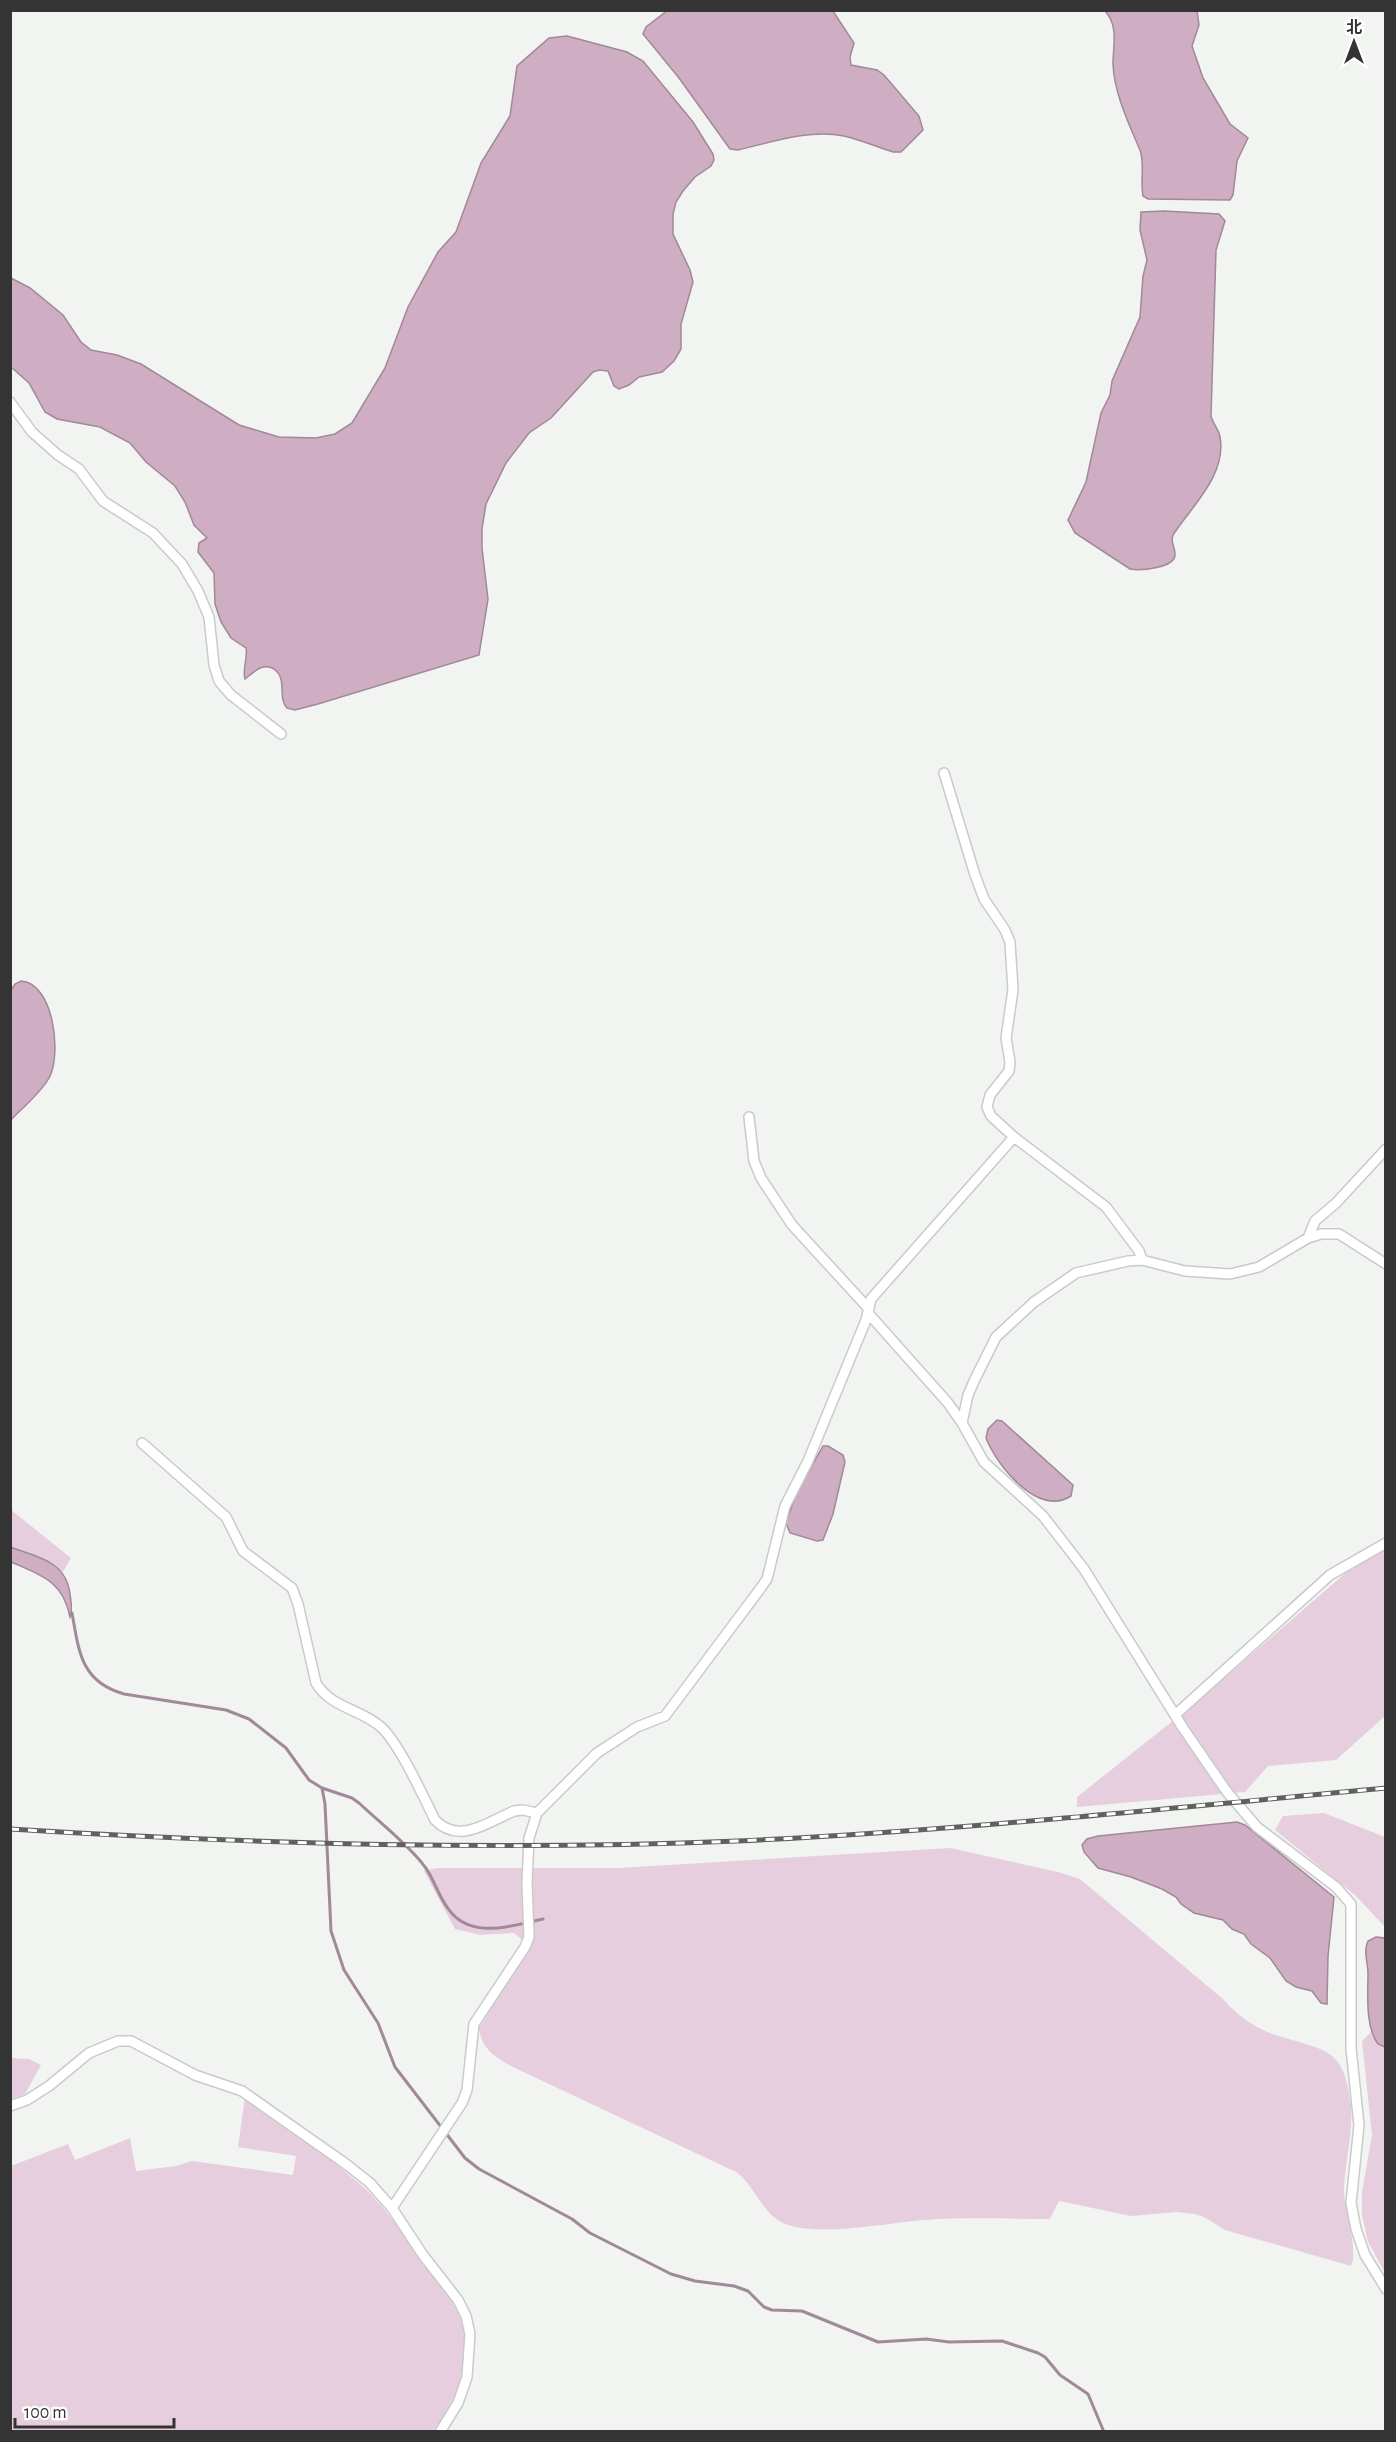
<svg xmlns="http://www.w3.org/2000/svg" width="1396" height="2442" font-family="'Alegreya Sans','Noto Sans SC',sans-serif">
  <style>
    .green { fill: #e6cede }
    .water { fill: #cfadc3; stroke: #a08998; stroke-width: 1.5 }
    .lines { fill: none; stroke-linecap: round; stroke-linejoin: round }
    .stream { stroke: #a08998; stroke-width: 3 }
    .street-casing { stroke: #c8cbc9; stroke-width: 12 }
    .street { stroke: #fff; stroke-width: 9 }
    .rail-casing { stroke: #5f615f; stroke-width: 5 }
    .rail { stroke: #fff; stroke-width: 3; stroke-dasharray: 9; stroke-linecap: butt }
  </style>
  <rect width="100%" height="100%" fill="#f1f4f1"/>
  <!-- green -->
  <path class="green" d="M10,1509l61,49 -8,14 -12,-10 -40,-15z
    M1385,1548v168l-49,44 -68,6 -23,26 -168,15v-10l121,-96 159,-138z
    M1324,1813l61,24v90l-29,-31 -81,-66 8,-14z
    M950,1848l108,24 22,7 144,121c13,16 33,29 52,35 48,16 69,11 75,71 2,28 -6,56 -7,83 0,21 15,60 7,77l-126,-36 -19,-12 -11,-4 -18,-2 -46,4 -72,-15 -9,18c-41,0 -83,-2 -124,1 -35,2 -114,19 -145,2 -20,-11 -26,-36 -45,-50l-221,-104c-18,-9 -34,-19 -36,-40l50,-82 -15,-13 -33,2 -26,-6 -31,-58 13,-3h182z
    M1372,2031l6,13 7,3v226l-17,-31 -6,-27v-23l10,-57 -10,-94z
    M11,2058l18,1 12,6 -16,29 -14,5z
    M245,2097c39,29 81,57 117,89 23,20 49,59 68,85 13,18 29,36 34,59 8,36 -10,73 -31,101l-422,1v-266l57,-22 7,16 55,-22 6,33 40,-5 16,-5 101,14 3,-19 -58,-9z"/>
  <!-- water -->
  <path class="water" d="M668,10l165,1 21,32 -4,14 1,8 26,5 7,5 35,41 4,14 -22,22h-8c-16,-5 -32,-12 -49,-16 -35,-7 -72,6 -106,14l-8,-1 -51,-71 -36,-44 3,-7z
    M1105,11h92l2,14 -7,21 11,32 27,46 18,14 -11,23 -4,34 -3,5 -82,-1 -5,-3c-3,-15 2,-32 -3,-46 -11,-26 -26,-57 -27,-86 0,-18 6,-38 -8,-53z
    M567,36l60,16 16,9 50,61 20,32 1,6 -3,6 -16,11 -12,14 -7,11 -3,12v20l17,36 3,12 -12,42v25l-7,12 -12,11 -23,5 -10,8 -10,4 -5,-3 -6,-15 -9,-1 -6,2 -42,46 -22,15 -23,30 -20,41 -4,25v19l6,51 -9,56 -161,49 -23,6 -8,-2c-10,-11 1,-29 -13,-39 -11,-7 -20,3 -29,10 -3,-10 3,-20 1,-31l-15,-10 -10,-16 -6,-18 -1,-31 -16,-21 1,-9 8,-5 -13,-13 -9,-23 -10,-16 -29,-24 -16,-19 -30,-16 -43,-8 -12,-7 -16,-29 -18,-16v-89l19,10 33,27 18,27 10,8 26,5 24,9 98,61 40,12 37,1 19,-4 17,-11 33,-55 23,-61 30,-55 18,-20 25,-69 29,-47 7,-50 32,-28z
    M1164,211l55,3 6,7 -9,29 -5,166c2,8 8,14 9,21 7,38 -29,70 -47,98 -3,8 2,11 2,19 1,14 -35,17 -45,15l-55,-36 -7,-13 18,-38 15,-69 9,-18 2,-14 28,-64 3,-41 4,-16 -7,-30 1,-18z
    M21,981c33,2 41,74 28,97 -9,16 -26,29 -38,42v-130l4,-6z
    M997,1420l5,1 71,64 -2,11c-33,21 -74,-30 -85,-58l2,-9z
    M823,1446h5l15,9 2,7 -12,52 -10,26 -6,1 -27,-8 -4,-10 10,-29z
    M10,1547c28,10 56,14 60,47 1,9 3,15 0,23 -7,-36 -29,-42 -59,-55z
    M1237,1822l8,3 89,72 -6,59 -1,48 -6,-1 -9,-12 -16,-4 -10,-6 -16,-23 -19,-14 -7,-10 -12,-5 -9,-9 -29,-7 -13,-9 -5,-7 -14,-8 -31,-12 -33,-9 -14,-16 -2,-7 5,-6 11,-3z
    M1376,1937l9,1v109l-7,-3c-13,-18 -10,-49 -10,-70 0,-12 -5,-22 0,-33z"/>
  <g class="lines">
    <!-- stream -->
    <path class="stream" d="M72,1613c7,39 9,69 52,81l102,16 23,9 37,29 23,32 13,8 30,10 7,5c19,18 52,44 66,64 9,12 13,28 22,40 22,34 64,19 96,12
      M322,1788l3,16 6,127 13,39 34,53 17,44 70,91 14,11 93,50 18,14 81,41 24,7 39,5 14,5 16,16 8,3 30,1 76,31 48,-3 23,3 53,-1 36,12 7,4 15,18 28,19 16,38"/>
    <!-- street casing -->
    <g class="street-casing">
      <path id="street" d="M10,402l22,30 26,23 21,14 24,32 50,32 29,31 16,27 11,26 5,48 5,16 12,14 50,39
        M749,1117l5,44 7,17 31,47 77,84
        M1014,1137l92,70 33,44 3,9
        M1308,1238l7,-17 21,-18 50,-54
        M868,1313l80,90 14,20 22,39 59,54 41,53 99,159 44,64 30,35 79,60 15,17v144l8,77 -8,78 5,26 9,26 21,34
        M962,1423l6,-28 7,-16 21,-42 38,-35 42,-29 52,-12 14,-1 43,11 45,3 29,-7 49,-29 13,-4h18l47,30
        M142,1443l84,74 17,34 49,37 6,16 18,79c15,25 45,26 65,44 18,16 42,69 54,93 24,25 53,2 79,-9l9,-1 14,3
        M1175,1715l155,-140 56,-32
        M10,2106l17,-6 22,-14 40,-33 29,-12h13l64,34 47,16 104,73 24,19 22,25 31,47 35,45 8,16 4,18 -3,43 -9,26 -18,29
        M392,2208l70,-105 5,-13 7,-66 51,-77 4,-10 -2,-54 2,-45 8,-25 60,-60 40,-26 28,-11 95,-127 7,-10 18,-73 23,-45 58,-141 5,-21 143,-162 -23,-21 -4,-9 3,-12 19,-24 1,-9 -4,-24 7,-48 -3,-48 -5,-12 -21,-31 -9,-24 -31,-102"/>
    </g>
    <!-- street -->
    <use href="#street" class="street"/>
    <!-- rail casing -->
    <g class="rail-casing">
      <path id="rail" d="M10,1829c242,15 485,22 727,12 217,-10 433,-33 649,-53"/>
    </g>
    <!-- rail -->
    <use href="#rail" class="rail"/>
  </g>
  <!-- border -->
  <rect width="1396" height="2442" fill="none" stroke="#333433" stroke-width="24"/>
  <!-- north arrow -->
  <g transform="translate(1354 42)" stroke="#ffffff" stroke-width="4.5" paint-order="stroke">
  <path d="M0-4.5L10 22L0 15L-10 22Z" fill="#333433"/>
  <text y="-9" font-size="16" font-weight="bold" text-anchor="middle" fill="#333433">北</text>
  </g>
  <!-- scale -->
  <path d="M15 2418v9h159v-9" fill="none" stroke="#333433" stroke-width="3"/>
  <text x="24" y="2418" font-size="18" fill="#333433" stroke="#ffffff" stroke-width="4.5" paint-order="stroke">100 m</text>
</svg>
